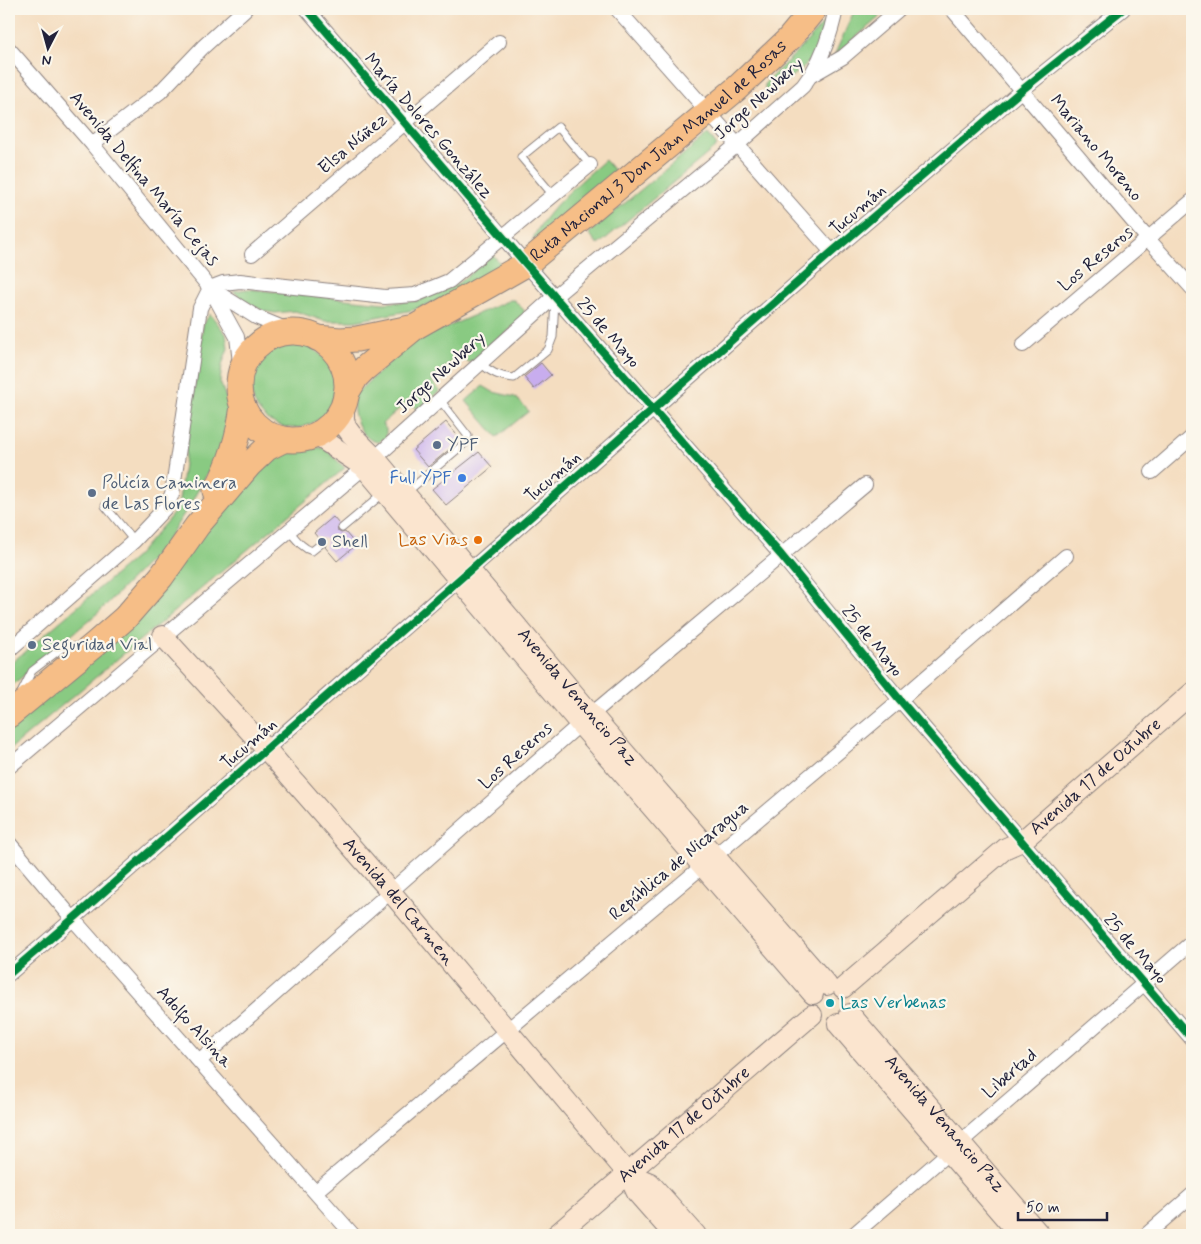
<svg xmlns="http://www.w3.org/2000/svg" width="1201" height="1244" font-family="Mynerve,sans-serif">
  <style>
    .green { fill: #89ca82; stroke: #56765e }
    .building { fill: #c8adee }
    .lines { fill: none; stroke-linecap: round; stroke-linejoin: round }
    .lane-casing { stroke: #8b807e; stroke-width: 9 }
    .street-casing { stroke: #8b807e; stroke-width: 16 }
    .secondary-casing { stroke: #8b807e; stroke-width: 22 }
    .highway-casing { stroke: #8b807e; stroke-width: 27 }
    .lane { stroke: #fff; stroke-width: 7 }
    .street { stroke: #fff; stroke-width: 14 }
    .secondary { stroke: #fbe5cf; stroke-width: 20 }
    .highway { stroke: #f6be87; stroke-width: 25 }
    .cycleway-casing { stroke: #fbf7ec; stroke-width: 11 }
    .cycleway { stroke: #00873e; stroke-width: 8 }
    .service-dot { fill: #5c6f8a; stroke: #fbf7ec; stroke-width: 2 }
    .shop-dot { fill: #3f7fe0; stroke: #fbf7ec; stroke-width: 2 }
    .food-dot { fill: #e8710a; stroke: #fbf7ec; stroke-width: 2 }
    .culture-dot { fill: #0f9aa8; stroke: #fbf7ec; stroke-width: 2 }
    .labels { text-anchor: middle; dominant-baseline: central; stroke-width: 4.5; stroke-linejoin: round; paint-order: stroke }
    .street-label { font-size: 18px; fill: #22223b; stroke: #fbf7ec }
    .service-label { font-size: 18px; fill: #4e5e75; stroke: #fbf7ec; text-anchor: start }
    .shop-label { font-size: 18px; fill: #366cbe; stroke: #fbf7ec; text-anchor: end }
    .food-label { font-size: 18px; fill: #c56008; stroke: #fbf7ec; text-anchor: end }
    .culture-label { font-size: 18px; fill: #0d838f; stroke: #fbf7ec; text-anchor: start }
  </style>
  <rect width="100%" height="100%" fill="#fbf7ec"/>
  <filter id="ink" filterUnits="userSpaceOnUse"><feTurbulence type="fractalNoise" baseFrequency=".02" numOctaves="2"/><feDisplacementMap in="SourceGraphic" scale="10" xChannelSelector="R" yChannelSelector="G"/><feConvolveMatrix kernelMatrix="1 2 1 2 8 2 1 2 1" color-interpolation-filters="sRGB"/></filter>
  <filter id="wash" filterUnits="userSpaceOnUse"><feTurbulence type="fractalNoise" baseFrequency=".0096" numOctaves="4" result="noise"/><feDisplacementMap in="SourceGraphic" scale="20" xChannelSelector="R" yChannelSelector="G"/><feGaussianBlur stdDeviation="1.12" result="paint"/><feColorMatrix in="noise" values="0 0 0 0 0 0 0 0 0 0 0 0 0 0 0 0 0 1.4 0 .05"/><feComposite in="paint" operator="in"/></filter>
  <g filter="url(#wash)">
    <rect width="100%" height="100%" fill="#f4ddc0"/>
    <!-- green -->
    <path class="green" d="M855,9h34l-55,47z
      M829,17l-10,31 -16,20 -38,29v-14l35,-34z
      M708,134l9,12 -119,99 -9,-12z
      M605,160l12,14 -74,61 -11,6c11,-29 49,-60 73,-81z
      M493,255l10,12 -35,22 -55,21 -58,11h-31l-29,-10 -20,2 -12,-2 -19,-11 -11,-9 15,-2 136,14 33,-2 39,-16z
      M510,300h4l10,10v7l-50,45h-7l-7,-8 -29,26 9,11 -22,20 -9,-11 -27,24 4,5v8l-7,5c-14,0 -23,-18 -25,-31 -1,-5 0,-11 0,-16l58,-53z
      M210,314l16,20 2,14 -6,17 -2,17 8,21 -1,26 -8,23 -28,51 -29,45 -62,63 -91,77v-23l128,-109 41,-48 25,-183z
      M251 386a42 42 0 1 1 84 0a42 42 0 1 1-84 0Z
      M483,386l10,6 22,5 14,14 -32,26 -31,-36z
      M291,446l33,2 21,20 -336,282v-25l250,-262z"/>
    <g id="blocks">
      <!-- building -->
      <path class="building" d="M541,363l10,12 -17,14 -10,-12z
        M446,422l15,18 -33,27 -15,-17z
        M479,452l13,15 -46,38 -14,-16z
        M333,517l6,7 -2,3 1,4 3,2 4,-1 11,13 -19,16 -12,-14 2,-4 -1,-4 -4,-1 -3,1 -5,-6z"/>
    </g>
  </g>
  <g filter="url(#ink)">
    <use href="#blocks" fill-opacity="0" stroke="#8b807e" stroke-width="1"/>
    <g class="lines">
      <!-- lane casing -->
      <g class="lane-casing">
        <path id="lane" d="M553,195l-32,-38 37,-30 32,38
          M481,363c9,10 19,14 33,15l34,-28 5,-13 2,-38
          M407,492l58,-49 3,-7 -28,-36
          M105,506l29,35
          M342,528l43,-36
          M289,531c7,8 13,17 23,20l10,-8
          M21,693l11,-22 30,-23 17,-2"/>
      </g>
      <!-- street casing -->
      <g class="street-casing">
        <path id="street" d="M307,9l219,255 255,291 119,145 292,339
          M617,9l215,243
          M952,9l196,230 44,49
          M9,49l83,95 118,144 27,49 4,34
          M811,75c13,-21 20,-42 25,-66
          M92,144l68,-52 43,-45 42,-38
          M252,254l247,-212
          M213,290l43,27 39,16
          M1023,345l169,-144
          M1152,472l40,-35
          M9,650l125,-109 32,-34 6,-13 28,-186 10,-20 13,-5 17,-2 145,16 30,-2 34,-14 141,-116
          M9,767l366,-309 180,-162 183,-152 65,-58 7,-10 33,-19 56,-48
          M9,843l64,76 280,316
          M9,974l64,-55 759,-667 190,-162 101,-81
          M199,1061l381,-337 285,-239
          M315,1192l585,-492 166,-144
          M853,1235l339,-293
          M1146,1235l46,-40"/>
      </g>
      <!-- secondary casing -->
      <g class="secondary-casing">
        <g id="secondary">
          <path id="s1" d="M344,402v17l2,8 5,7 24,24 216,256 236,271"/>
          <path d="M316,435l48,32 216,257 233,270"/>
          <path id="s2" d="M163,636l103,113 125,143 237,282 9,19 37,42"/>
          <path id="s3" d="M843,988l163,-140 16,-7 170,-148"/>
          <path id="s4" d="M850,1014l190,221"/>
          <path d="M838,1024l182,211"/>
          <path d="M628,1174l22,9 46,52"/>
          <path id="s5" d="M556,1235l256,-220"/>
        </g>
      </g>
      <!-- highway casing -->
      <g class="highway-casing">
        <g id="highway">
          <circle cx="293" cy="386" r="54"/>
          <path d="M317,338l23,2 17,-1 53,-11"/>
          <path id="s6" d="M346,394l10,-17 9,-9 50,-41 111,-63 210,-175 53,-50 25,-30"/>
          <path d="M216,491c15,-27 23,-55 27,-85"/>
          <path d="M9,715l85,-70 31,-27 36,-41 36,-51 52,-61 18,-17 18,-9"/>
        </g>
      </g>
      <!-- lane -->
      <use href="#lane" class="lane"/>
      <!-- street -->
      <use href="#street" class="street"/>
      <!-- secondary -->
      <use href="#secondary" class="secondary"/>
      <!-- highway -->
      <use href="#highway" class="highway"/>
      <!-- cycleway casing -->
      <g class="cycleway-casing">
        <path id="cycleway" d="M307,9l219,255 255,291 119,145 292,339
          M9,974l64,-55 759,-667 190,-162 101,-81"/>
      </g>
      <!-- cycleway -->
      <use href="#cycleway" class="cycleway"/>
    </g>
  </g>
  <!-- markers -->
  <g class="service-dot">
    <circle cx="437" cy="445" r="5"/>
    <circle cx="92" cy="493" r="5"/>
    <circle cx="322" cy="542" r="5"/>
    <circle cx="32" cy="645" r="5"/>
  </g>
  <circle class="shop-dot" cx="462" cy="478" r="5"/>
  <circle class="food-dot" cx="478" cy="540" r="5"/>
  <circle class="culture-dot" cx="830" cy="1003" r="5"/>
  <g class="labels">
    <!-- street labels -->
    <g class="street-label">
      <text transform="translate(759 99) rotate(-42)">Jorge Newbery</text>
      <text transform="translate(428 126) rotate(49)">María Dolores González</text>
      <text transform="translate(353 144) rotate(-40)">Elsa Núñez</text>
      <text transform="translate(1096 148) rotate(50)">Mariano Moreno</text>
      <text stroke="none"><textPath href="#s6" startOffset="399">Ruta Nacional 3 Don Juan Manuel de Rosas</textPath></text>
      <text transform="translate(144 179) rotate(50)">Avenida Delfina María Cejas</text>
      <text transform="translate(858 210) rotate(-41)">Tucumán</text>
      <text transform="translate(1096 259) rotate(-40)">Los Reseros</text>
      <text transform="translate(608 333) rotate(49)">25 de Mayo</text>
      <text transform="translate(441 373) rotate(-42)">Jorge Newbery</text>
      <text transform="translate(553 477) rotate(-41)">Tucumán</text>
      <text transform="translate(872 641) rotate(51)">25 de Mayo</text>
      <text stroke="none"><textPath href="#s1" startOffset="381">Avenida Venancio Paz</textPath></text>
      <text transform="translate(249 744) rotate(-41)">Tucumán</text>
      <text transform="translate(516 756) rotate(-42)">Los Reseros</text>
      <text stroke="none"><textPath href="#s3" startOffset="330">Avenida 17 de Octubre</textPath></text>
      <text transform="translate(679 861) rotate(-40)">República de Nicaragua</text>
      <text stroke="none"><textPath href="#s2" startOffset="355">Avenida del Carmen</textPath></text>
      <text transform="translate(1135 949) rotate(49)">25 de Mayo</text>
      <text transform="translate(194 1027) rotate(48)">Adolfo Alsina</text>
      <text transform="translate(1010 1074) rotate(-41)">Libertad</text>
      <text stroke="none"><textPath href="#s4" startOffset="145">Avenida Venancio Paz</textPath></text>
      <text stroke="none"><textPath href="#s5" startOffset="169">Avenida 17 de Octubre</textPath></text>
    </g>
    <!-- service labels -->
    <g class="service-label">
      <text x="447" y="445">YPF</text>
      <text x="102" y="483">Policía Caminera<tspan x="102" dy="21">de Las Flores</tspan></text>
      <text x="332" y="542">Shell</text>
      <text x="42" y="645">Seguridad Vial</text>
    </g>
    <!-- shop labels -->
    <g class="shop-label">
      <text x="452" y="478">Full YPF</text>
    </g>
    <!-- food labels -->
    <g class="food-label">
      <text x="468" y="540">Las Vias</text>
    </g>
    <!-- culture labels -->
    <g class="culture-label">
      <text x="840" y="1003">Las Verbenas</text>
    </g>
  </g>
  <!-- margin -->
  <rect width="1201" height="1244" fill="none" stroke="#fbf7ec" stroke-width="30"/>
  <!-- north arrow -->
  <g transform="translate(48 48) rotate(186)" stroke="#fbf7ec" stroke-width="4" paint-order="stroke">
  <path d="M0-4L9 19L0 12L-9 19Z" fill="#22223b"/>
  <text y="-8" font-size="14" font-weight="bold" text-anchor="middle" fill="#22223b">N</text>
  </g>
  <!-- scale -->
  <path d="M1018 1212v8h89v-8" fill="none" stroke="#22223b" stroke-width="2.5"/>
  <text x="1026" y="1212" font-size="15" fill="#22223b" stroke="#fbf7ec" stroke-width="4" paint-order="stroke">50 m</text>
</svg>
